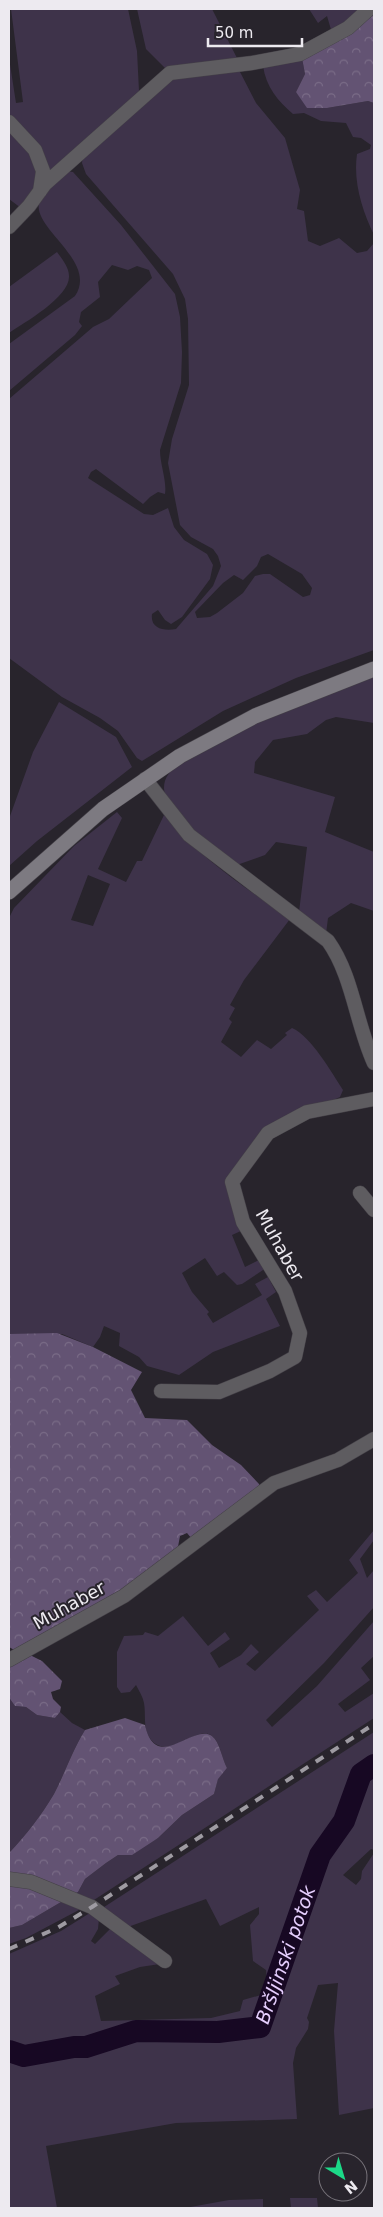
<svg xmlns="http://www.w3.org/2000/svg" width="383" height="2217" font-family="'DejaVu Sans',sans-serif">
  <style>
    .grass { fill: #3e334a; fill-rule: evenodd }
    .forest { fill: url(#forest-crowns) }
    .lines { fill: none; stroke-linecap: round; stroke-linejoin: round }
    .river { stroke: #170823; stroke-width: 22 }
    .street-casing { stroke: #444047; stroke-width: 15 }
    .secondary-casing { stroke: #444047; stroke-width: 16 }
    .street { stroke: #5e5c60; stroke-width: 14 }
    .secondary { stroke: #7d7a81; stroke-width: 15 }
    .rail { stroke: #9e9ba2; stroke-width: 4; stroke-dasharray: 9 9; stroke-linecap: butt }
    .labels { text-anchor: middle; dominant-baseline: central; stroke-width: 4; stroke-linejoin: round; paint-order: stroke }
    .street-label { font-size: 18px; fill: #edeaf0; stroke: #28242c }
    .water-label { font-size: 19px; font-style: italic; fill: #e6cffe; stroke: #28242c }
  </style>
  <defs>
    <pattern id="forest-crowns" width="20" height="18" patternUnits="userSpaceOnUse" patternTransform="scale(1.25)"><rect width="20" height="18" fill="#635373"/><path d="M2 6a3 3 0 1 1 6 0M12 15a3 3 0 1 1 6 0" fill="none" stroke="#7a6c87"/></pattern>
  </defs>
  <rect width="100%" height="100%" fill="#28242c"/>
  <!-- grass -->
  <path class="grass" d="M11,9h117l9,42 2,40 -83,77 -10,4 -37,-55v-59l7,45 7,-1z
    M137,9h75l26,51 -71,10 -21,-21z
    M309,9h53l-30,24 -5,-17 -9,7z
    M302,58l3,16 -9,18 31,16 41,-7 6,2v132c-12,-25 -21,-53 -17,-81l13,-5 1,-4 -10,-7 -8,-1 -7,-14 -25,-2 -17,-8 -11,1c-15,-13 -27,-27 -30,-48z
    M239,70l17,33 29,35 15,52 -3,19 7,2 4,30 12,5 19,-8 18,15 10,-2 7,-8v407l-78,28 -73,33 -81,50 -5,-3 -19,-27 -18,-13 -38,-21 -53,-39v-259l84,-72 16,-8 43,-41 -3,-8 -12,-4 -9,4 -16,-5 -14,17 2,15 -19,15 -2,10 3,4 -7,9 -66,56v-47l66,-48c24,-36 -47,-69 -35,-96 4,-11 18,-21 26,-29l7,1 48,53 54,69 5,23 2,35 -1,31 -21,67c0,15 7,30 5,44l-7,-2 -8,5 -7,7 -47,-35 -5,3 -3,6 56,36 9,1 15,-7 6,19 10,13 23,14 6,11 -3,14 -28,38 -11,7 -6,-4 -7,-10 -6,4c-2,15 12,17 24,15l37,-43 8,-20 -3,-10 -5,-7 -22,-12 -11,-12 -12,-62 4,-24 17,-54 -1,-66 -3,-20 -12,-25 -87,-100 -4,-11 1,-8 92,-77zM268,554l34,20 10,14 -2,7 -7,2 -33,-23h-7l-8,2 -12,17 -26,20 -7,4 -13,1 -2,-6 28,-29 11,-8 9,5 14,-14 4,-9z
    M9,126l22,25 8,31 -18,26 -12,-9z
    M57,252c5,7 12,15 12,24 1,21 -44,46 -60,57v-46z
    M374,674v49l-38,-6 -10,3 -19,14 -34,6 -18,22 -1,11 81,24 -10,35 49,20v59l-23,-8 -23,15 -2,16 -27,-22 8,-65 -31,-5 -11,13 -31,11c-17,-14 -70,-56 -70,-78 0,-11 6,-16 13,-23l85,-45z
    M59,702l57,35 16,30 -95,74 -28,25v-47l24,-67z
    M117,812l5,6 -24,51 28,13 11,-21h5l22,-46c35,43 81,72 126,104l-46,61 -14,25 5,3 -6,11 3,3 -11,20 20,15 16,-17 14,9 16,-14 -2,-2 7,-5c19,8 40,45 51,62l-3,7 -61,27 -44,66 17,36 -20,9 13,32 24,-12 -3,13 -24,16 -5,1 -13,-13 -7,4 -12,-18 -23,15 10,19 17,20 -2,2 6,9 49,-28 -7,-11 13,-7 8,15 -10,7 14,27 -67,26 -34,23 -32,-9 -8,-9 -20,-11 1,-13 -16,-7 -4,11 -7,10 -31,-13h-53v-416l5,-10 60,-62zM88,875l22,9 -17,42 -22,-6z
    M374,1530v10l-14,19 7,19 7,-8v37l-50,56 -58,57 6,7 45,-41 57,-65v35l-13,12 9,12 -32,24 7,8 29,-19v25l-297,193 -51,27 -17,6v-16l13,-3 56,-33 7,-13 21,-16 12,-8 40,-17 24,-23 32,-21 4,-16 9,-10c-5,-9 -6,-21 -12,-29 -15,-21 -47,27 -66,-2 -6,-10 -3,-23 -5,-34 -1,-6 -5,-12 -8,-18l-6,7 -9,1 -4,-6v-35l7,-16 19,-1 2,-3 13,4 25,-20 25,30 17,-14 5,7 -20,14 9,15 22,-13 10,-11 8,8 -13,12 9,7 64,-61 -12,-14 9,-6 11,12 31,-29 -9,-13z
    M9,1687l1,12 5,7 11,1 11,8 18,3 5,-6 12,11 13,7c-13,21 -20,43 -31,64 -13,22 -28,41 -45,59z
    M374,1732v118l-3,-1 -28,26 13,10 5,-6 1,-8 12,-18v255l-35,7 -5,-84 4,-48 -20,2 -11,33 2,4 -1,7 -12,19 -3,15 4,56 -121,4 -130,23 11,62h-48v-254l52,-23 32,-20 6,7 -1,11 -7,12 4,3 15,-15 50,35 -20,3 -25,9 5,8 -25,12 6,25 110,-3 29,-7 3,-11 25,-7 -2,-23 -13,-9 -3,-36 9,-11v-7l-39,19 -14,-27 -81,29 -24,-19z
    M290,2198h27l1,10h-27z
    M263,2199v9h-78l44,-8z"/>
  <!-- forest -->
  <path class="forest" d="M374,10v93l-6,-2 -41,7h-20l-11,-16 9,-18 -3,-16 34,-16z
    M57,1333l36,14 49,25 -11,18 14,28 42,2 25,25 29,20 18,19 1,4 -68,51 -5,-6 -7,3 -3,16 -53,41 -108,58 -7,-4v-313z
    M28,1654l14,7 20,20 -2,8 -9,3 2,7 8,8 -1,5 -5,6 -18,-3 -11,-8 -11,-1 -5,-7 -1,-34z
    M125,1718l20,7c11,49 48,-2 67,11 8,6 10,23 15,32l-9,11 -4,15 -32,21 -24,23 -26,17h-14l-12,8 -21,16 -7,13 -56,33 -13,3v-75c17,-18 32,-37 45,-59 11,-21 18,-43 31,-64z"/>
  <g class="lines">
    <!-- river -->
    <path class="river" id="s1" d="M9,2051l15,5 50,-9h12l50,-16 82,1 42,-5 60,-172 24,-34 17,-47 13,-9"/>
    <!-- street casing -->
    <g class="street-casing">
      <path id="street" d="M9,122l26,28 8,21 -3,20
        M9,227l20,-21 16,-22 125,-111 82,-10 48,-9 48,-26 21,-19
        M145,779l44,56 139,106c25,35 28,83 46,122
        M360,1193l14,17
        M161,1391l58,1 51,-21 25,-14 5,-24 -15,-42 -42,-69 -11,-40 36,-49 39,-21 67,-13
        M9,1660l115,-64 150,-113 64,-23 36,-21
        M9,1879l22,3 61,25 73,54"/>
    </g>
    <!-- secondary casing -->
    <g class="secondary-casing">
      <path id="secondary" d="M9,892l94,-83 77,-53 75,-40 119,-47"/>
    </g>
    <!-- street -->
    <use href="#street" class="street"/>
    <!-- secondary -->
    <use href="#secondary" class="secondary"/>
    <!-- rail -->
    <path class="rail" d="M9,1949l48,-21 35,-21 282,-183"/>
  </g>
  <g class="labels">
    <!-- street labels -->
    <g class="street-label">
      <text transform="translate(280 1245) rotate(61)">Muhaber</text>
      <text transform="translate(69 1605) rotate(-29)">Muhaber</text>
    </g>
    <!-- water labels -->
    <g class="water-label">
      <text stroke="none"><textPath href="#s1" startOffset="332">Bršljinski potok</textPath></text>
    </g>
  </g>
  <!-- border -->
  <rect width="383" height="2217" fill="none" stroke="#edeaf0" stroke-width="20"/>
  <!-- north arrow -->
  <g transform="translate(343 2177) rotate(142)"><circle r="24" fill="#28242c" stroke="#77737a"/>
  <path d="M0-4L9 19L0 12L-9 19Z" fill="#1cd988"/>
  <text y="-8" font-size="14" font-weight="bold" text-anchor="middle" fill="#edeaf0">N</text>
  </g>
  <!-- scale -->
  <path d="M208 38v8h94v-8" fill="none" stroke="#edeaf0" stroke-width="2.5"/>
  <text x="215" y="38" font-size="15" fill="#edeaf0" stroke="#28242c" stroke-width="4" paint-order="stroke">50 m</text>
</svg>
